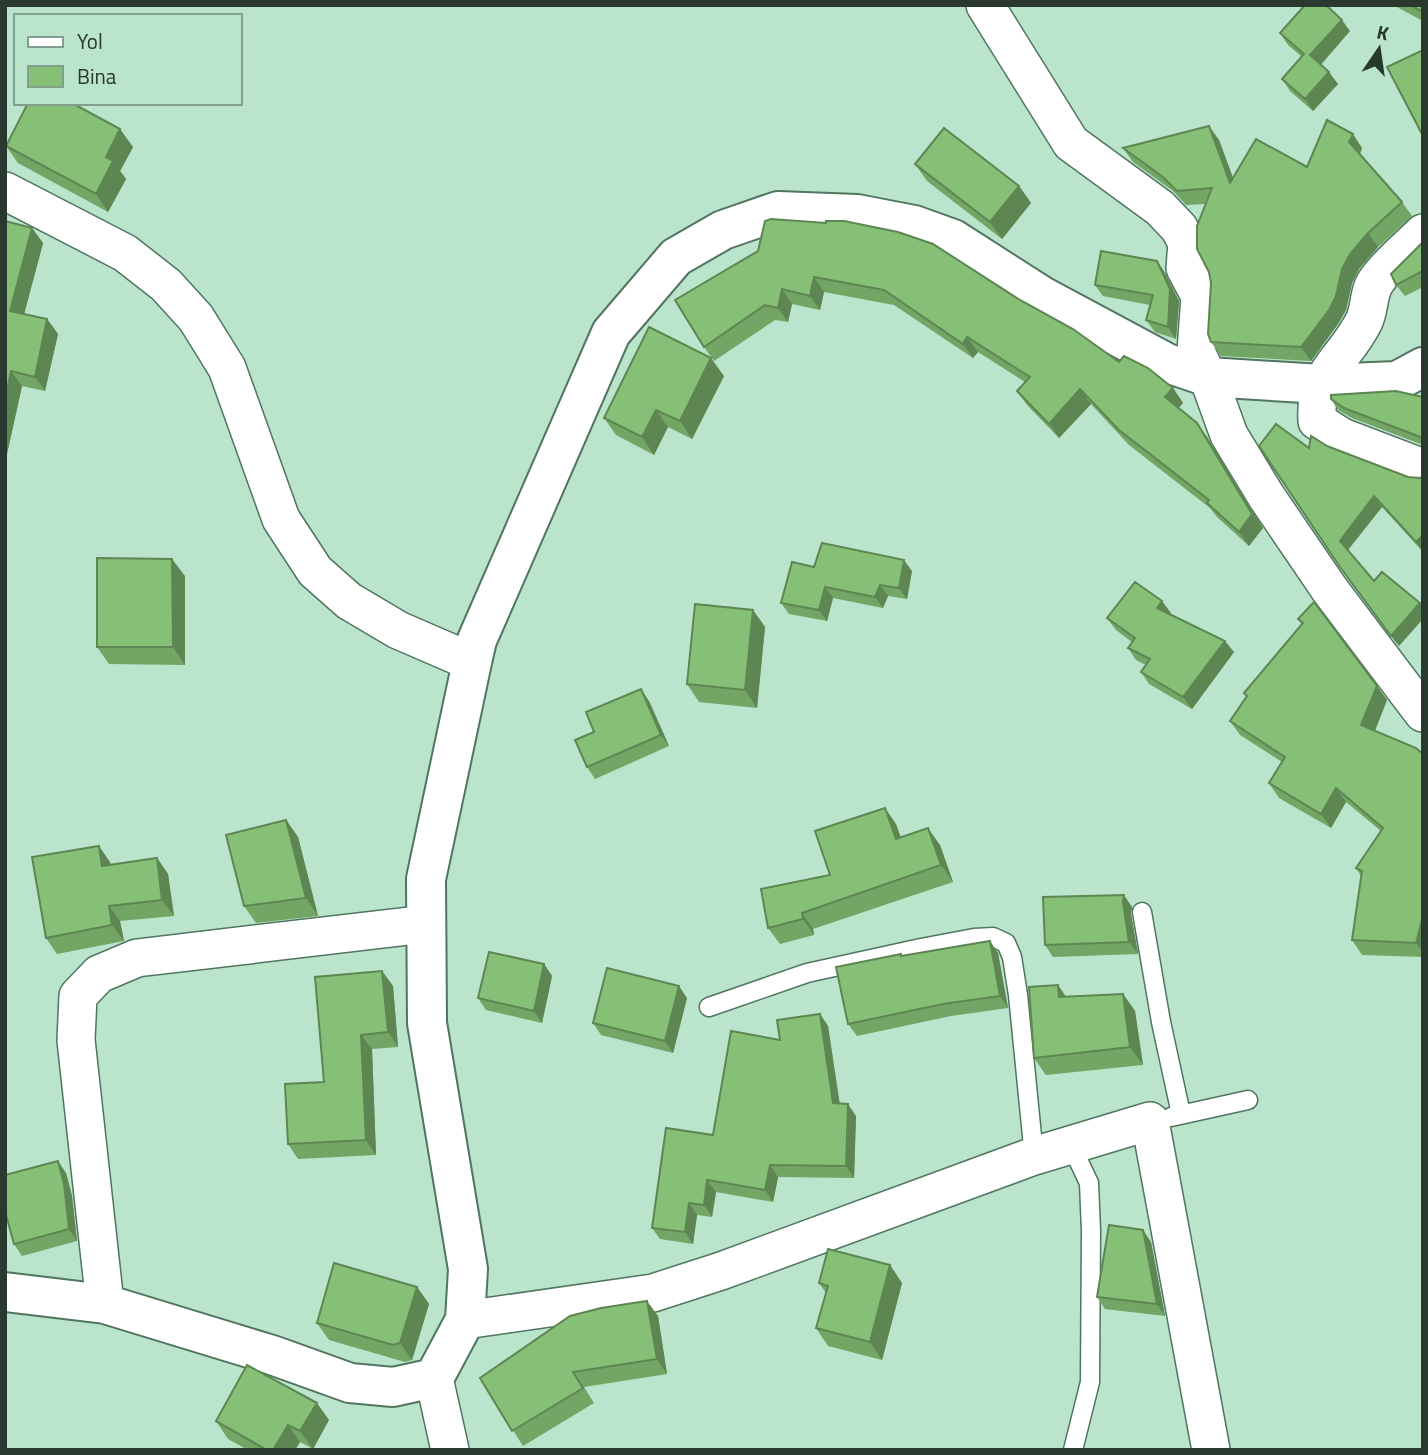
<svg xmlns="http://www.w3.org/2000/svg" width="1428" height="1455" font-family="'Titillium Web',sans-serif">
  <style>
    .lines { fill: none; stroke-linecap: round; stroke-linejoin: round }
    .lane-casing { stroke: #507560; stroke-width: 21 }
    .street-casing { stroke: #507560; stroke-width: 40 }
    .secondary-casing { stroke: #507560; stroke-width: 42 }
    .lane { stroke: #fff; stroke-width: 18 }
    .street { stroke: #fff; stroke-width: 37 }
    .secondary { stroke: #fff; stroke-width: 38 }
    .wall { fill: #73a565 }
    .shaded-wall { fill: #5e8653 }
    .building { fill: #86c076; stroke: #5e8653; stroke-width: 2 }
  </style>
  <rect width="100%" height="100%" fill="#bae4cb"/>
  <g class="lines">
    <!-- lane casing -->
    <g class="lane-casing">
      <path id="lane" d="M1142,912l19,110 20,92
        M709,1007l98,-34 114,-25 53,-10 19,-1 13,6 6,14 6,38 16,161
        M1171,1117l77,-17
        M1071,1145l18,38 2,48 -1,151 -17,68"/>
    </g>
    <!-- street casing -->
    <g class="street-casing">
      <path id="street" d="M985,5l86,138 89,65 19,20 8,15 -2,25 15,28 -4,56 12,25 21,58 37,61 64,94 93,123
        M5,191l120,62 41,32 30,33 31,50 54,151 34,52 34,30 49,29 74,32
        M1423,233c-15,15 -34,30 -46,47 -9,11 -7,29 -13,41 -20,41 -50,49 -47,100l25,16 81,31
        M105,1304l-29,-264 2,-44 21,-22 38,-16 289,-34
        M465,1320l188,-27 68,-22 313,-115 116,-35 61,329
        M434,1378l16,72"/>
    </g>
    <!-- secondary casing -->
    <g class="secondary-casing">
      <path id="secondary" d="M5,1292l100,12 167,51 78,28 43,4 41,-9 31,-58 3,-51 -41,-246 -1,-144 46,-217 5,-22 134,-307 65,-76 47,-27 55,-19 79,3 57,11 39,14 89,57 125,67 41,14 113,7 76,-3 26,-14"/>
    </g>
    <!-- lane -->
    <use href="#lane" class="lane"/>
    <!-- street -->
    <use href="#street" class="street"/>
    <!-- secondary -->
    <use href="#secondary" class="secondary"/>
  </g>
  <!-- wall -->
  <path class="wall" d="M1393,5h30v16z
    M1350,31l-29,34 17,19 -25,27 -23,-20 -8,-12 20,-22 -14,-12 -8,-12z
    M1219,140l14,38 74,-11 55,-19 -2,6 42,48 10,14 -34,31 -19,22 -7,14 -6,27 -8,14 -27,37 -90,-5 -10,-14v-59l-5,-79 -20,1 -13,-14 -40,-29 -10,-14z
    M6,146l127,1 -13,24 6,8 -18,33 -90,-49z
    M915,164l104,22 12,17 -29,36 -75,-58z
    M5,221l27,7 11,15 -19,71 23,5 11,15 -13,57 -23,-5 -17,77z
    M1423,242v45l-18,9 -9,-11z
    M758,251l262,49 99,62 54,26 10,15 -5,5 29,29 56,91 -14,18 -32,-29 -7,-9 -81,-63 -38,-41 -32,34 -32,-33 -10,-14 8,-9 -47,-30 -5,6 -79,-53 -70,-13 -4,18 -28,-6 -4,18 -13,-2 -61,41 -10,-14z
    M1157,261l8,12 14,28 -3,38 -21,-7 -9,-12 4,-15 -47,-9 -8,-11z
    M724,376l-32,63 -24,-12 -14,28 -38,-20 -12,-17z
    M1423,397v48l-71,-27 -14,-8 -7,-11z
    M1327,446l81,31 12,1 3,-2v76l-41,-45 -34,43 51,96 -52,-68 -38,-130z
    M814,567l98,4 -5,28 -19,-3 -5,12 -50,-10 -6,23 -38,-7 -8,-11z
    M185,576v89l-76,-1 -12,-17z
    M753,610l12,17 -8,81 -58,-6 -12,-18z
    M1171,613l-1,1 64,38 -42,57 -43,-25 -8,-12 5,-7 -10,-5 -8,-12 4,-6 -16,-12 -9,-12z
    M1298,619l79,67 10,14 -12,31 48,23v203l-61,-2 -10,-15 9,-64 -5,-8 25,-37 -35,-29 -15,26 -52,-30 -10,-15 13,-21 -42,-27 -10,-14 17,-24 -3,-4 58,-68z
    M649,701l20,45 -74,33 -8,-12 7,-35z
    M286,820l12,17 20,79 -62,7 -12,-17z
    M896,824l5,14 39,7 13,37 -140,47 1,6 -34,9 -12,-16 62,-53z
    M157,858l11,16 6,42 -54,5 4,20 -67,13 -11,-16 64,-76 1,3z
    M1132,907l-1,7 7,40 -85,3 -8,-12z
    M998,953l10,55 -57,8 -94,20 -9,-12 54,-68z
    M544,964l8,12 -10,47 -56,-13 -8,-12z
    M382,971l11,15 5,61 -26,2 4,106 -78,4 -10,-15 36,-62z
    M1058,985l8,12 57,-3 12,17 8,54 -97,10 -12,-17z
    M687,998l-14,55 -72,-18 -8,-12z
    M820,1014l8,12 12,78 16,12 -2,62 -76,-1 -5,25 -57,-10 -4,25 -15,-2 -4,29 -33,-5 -8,-11 61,-93 67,-95z
    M66,1173l6,23 5,45 -55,15 -8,-12z
    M1151,1242l14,74 -60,-7 -8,-12z
    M890,1265l12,18 -20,77 -54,-14 -12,-18 10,-35 -7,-10z
    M417,1287l12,17 -17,56 -7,2 -76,-22 -12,-17z
    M658,1316l9,58 -83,13 10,16 -71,43 -43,-68z
    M329,1420l-16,29 -13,-7 -5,8h-47l-20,-11 -12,-18z"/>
  <!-- shaded-wall -->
  <path class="shaded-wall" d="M1342,20l8,11 -32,36 -8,-12z
    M1329,72l9,12 -25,27 -8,-12z
    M1209,126l10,14 21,57 -10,-14z
    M120,129l13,18 -13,24 6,8 -18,33 -12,-18 10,-37z
    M1353,134l9,14 -3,8 -10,-14z
    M1019,186l12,17 -29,36 -12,-17z
    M32,228l11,15 -22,83 -11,-15z
    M1368,233l10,14 -19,22 -7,14 -6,27 -8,14 -27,37 -10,-14 49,-93z
    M1157,261l8,12 14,28 -3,38 -8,-12z
    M814,277l10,15 -4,18 -10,-14z
    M782,289l10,15 -4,18 -10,-14z
    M47,319l11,15 -13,57 -10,-14z
    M967,337l11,15 -5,6 -10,-14z
    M711,358l13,18 -32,63 -12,-18z
    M11,371l11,15 -17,77v-63z
    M1173,388l10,15 -8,9 -10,-15z
    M1080,389l11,15 -32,34 -10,-14z
    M656,410l12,17 -14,28 -12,-18z
    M1197,423l10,14 56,91 -14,18 -10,-14z
    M1374,496l8,11 -35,44 -7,-10z
    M1423,535v17l-7,-10z
    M172,559l13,17v89l-12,-18z
    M904,560l8,11 -5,28 -8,-11z
    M880,585l8,11 -5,12 -8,-11z
    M825,587l8,11 -6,23 -8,-11z
    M1162,601l9,12 -6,7 -8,-12z
    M1420,603l3,4v12l-24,27 -8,-10z
    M753,610l12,17 -8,81 -12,-18z
    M1225,641l9,11 -42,57 -9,-12z
    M1377,686l10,14 -16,40 -10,-15z
    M641,689l8,12 20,45 -8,-11z
    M1336,788l10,14 -15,26 -10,-14z
    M885,808l11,16 11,32 -11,-17z
    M286,820l12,17 20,79 -12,-18z
    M928,828l12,17 13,37 -12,-17z
    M99,846l11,16 3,20 -11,-16z
    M157,858l11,16 6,42 -12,-16z
    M1124,895l8,12 -1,7 7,40 -9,-12 -6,-40z
    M109,906l11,15 4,20 -12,-16z
    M802,913l11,16 1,6 -11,-16z
    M1422,916l1,1v35l-7,-9z
    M990,941l8,12 10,55 -8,-12z
    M544,964l8,12 -10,47 -8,-12z
    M382,971l11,15 5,61 -10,-15z
    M1058,985l12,18 -11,-6z
    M679,986l8,12 -14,55 -8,-12z
    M1123,994l12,17 8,54 -13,-18z
    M820,1014l8,12 13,89 -8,-12z
    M361,1035l11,14 4,106 -10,-15z
    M848,1104l8,12 -2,62 -8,-12z
    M58,1161l8,12 6,23 5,45 -8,-12z
    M770,1165l8,12 -5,25 -8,-12z
    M707,1180l9,12 -4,25 -8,-12z
    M689,1203l8,12 -4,29 -8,-12z
    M1143,1230l8,12 14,74 -8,-12z
    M890,1265l12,18 -20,77 -12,-18z
    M417,1287l12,17 -17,56 -12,-17z
    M647,1301l11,15 9,58 -10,-15z
    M317,1403l12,17 -16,29 -13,-18z
    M288,1425l12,17 -5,8h-22z"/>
  <!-- building -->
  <path class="building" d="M1305,5h21l16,15 -32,35 19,17 -24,27 -23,-20 22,-25 -24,-21z
    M1410,5h13v7z
    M1423,50v86l-36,-69z
    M28,103h44l48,26 -14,28 7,4 -17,33 -90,-48z
    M1327,120l26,14 -4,8 53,60 -34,31 -18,21 -8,15 -6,27 -7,14 -28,37 -90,-5 -3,-8 3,-51 -2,-11 -12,-23v-23l15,-38 -35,3 -14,-14 -40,-29 86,-22 21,57 26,-44 51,28z
    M944,128l75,58 -29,36 -75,-58z
    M771,219l55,4v-2h18l54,11 35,12 87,56 53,29 46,33 5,-6 24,12 25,20 -8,9 32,26 55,91 -13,18 -32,-29 2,-3 -90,-70 -39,-41 -31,35 -32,-33 13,-14 -63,-40 -4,7 -79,-54 -70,-13 -4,19 -28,-7 -4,19 -13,-3 -61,42 -29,-47 83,-49 7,-30z
    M5,221l27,7 -22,83 37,8 -12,58 -24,-6 -6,29z
    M1423,242v29l-27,14 -5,-11z
    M1101,251l56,10 13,28 -2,38 -22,-7 7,-25 -58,-10z
    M649,327l62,31 -31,63 -24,-11 -14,27 -38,-19z
    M1396,391l27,6v41l-79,-30 -13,-9v-4z
    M1276,424l33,24 2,-12 16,10 81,31 12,1 3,-2v59l-7,7 -42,-46 -34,45 34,40 8,-9 38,31 -29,33 -51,-69 -81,-121z
    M822,543l82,17 -5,28 -19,-3 -5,12 -50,-10 -6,23 -38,-7 11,-41 22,5z
    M97,558l75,1 1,88h-76z
    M1135,582l27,19 -5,7 68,33 -42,56 -42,-25 9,-13 -22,-11 7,-10 -28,-20z
    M1314,602l63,84 -16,39 55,23 7,6v162l-7,27 -64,-3 10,-69 -6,-3 27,-40 -47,-40 -15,26 -52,-31 16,-26 -55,-36 17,-25 -3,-3 59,-70 -5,-4z
    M695,604l58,6 -8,80 -58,-6z
    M641,689l20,46 -74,32 -12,-27 19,-8 -8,-20z
    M885,808l11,31 32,-11 13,37 -139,48 1,6 -35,9 -7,-39 69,-14 -15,-44z
    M286,820l20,78 -62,8 -18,-71z
    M99,846l3,20 55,-8 5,42 -53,6 3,19 -66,13 -14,-81z
    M1124,895l-1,7 6,40 -84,3 -2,-48z
    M990,941l10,55 -57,8 -95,20 -12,-57 65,-13v2z
    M489,952l55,12 -10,47 -56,-13z
    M607,968l72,18 -14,55 -72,-18z
    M382,971l6,61 -27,3 5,105 -78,4 -3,-60 39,-2 -9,-105z
    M1058,985l1,12 64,-3 7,53 -96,11 -5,-71z
    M820,1014l13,89 15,1 -2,62 -76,-1 -5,25 -58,-10 -3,25 -15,-2 -4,29 -33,-4 14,-100 47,7 18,-104 49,9 -3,-20z
    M58,1161l6,23 5,45 -55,15 -9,-33v-36z
    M1109,1225l34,5 14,74 -60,-7z
    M828,1249l62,16 -20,77 -54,-14 12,-42 -9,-3z
    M334,1263l83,24 -17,56 -7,2 -76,-22z
    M647,1301l10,58 -84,13 10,16 -71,43 -32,-53 90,-62 31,-8z
    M247,1365l70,38 -17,28 -12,-6 -15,25h-6l-51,-29z"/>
  <!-- border -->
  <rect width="1428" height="1455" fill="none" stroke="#29392f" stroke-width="14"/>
  <!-- legend -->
  <rect x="14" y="14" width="228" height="91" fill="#bae4cb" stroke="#80a08d" stroke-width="2"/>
  <rect x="28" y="37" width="35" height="10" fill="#ffffff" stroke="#80a08d" stroke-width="2"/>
  <text x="77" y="49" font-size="21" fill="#29392f">Yol</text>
  <rect x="28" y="66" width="35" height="21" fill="#86c076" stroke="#80a08d" stroke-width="2"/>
  <text x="77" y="84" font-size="21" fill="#29392f">Bina</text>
  <!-- north arrow -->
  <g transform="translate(1379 49) rotate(13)" stroke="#bae4cb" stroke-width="5" paint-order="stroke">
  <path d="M0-5L12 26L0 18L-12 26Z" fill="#29392f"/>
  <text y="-10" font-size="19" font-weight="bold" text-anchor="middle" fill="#29392f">K</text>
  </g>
</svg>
